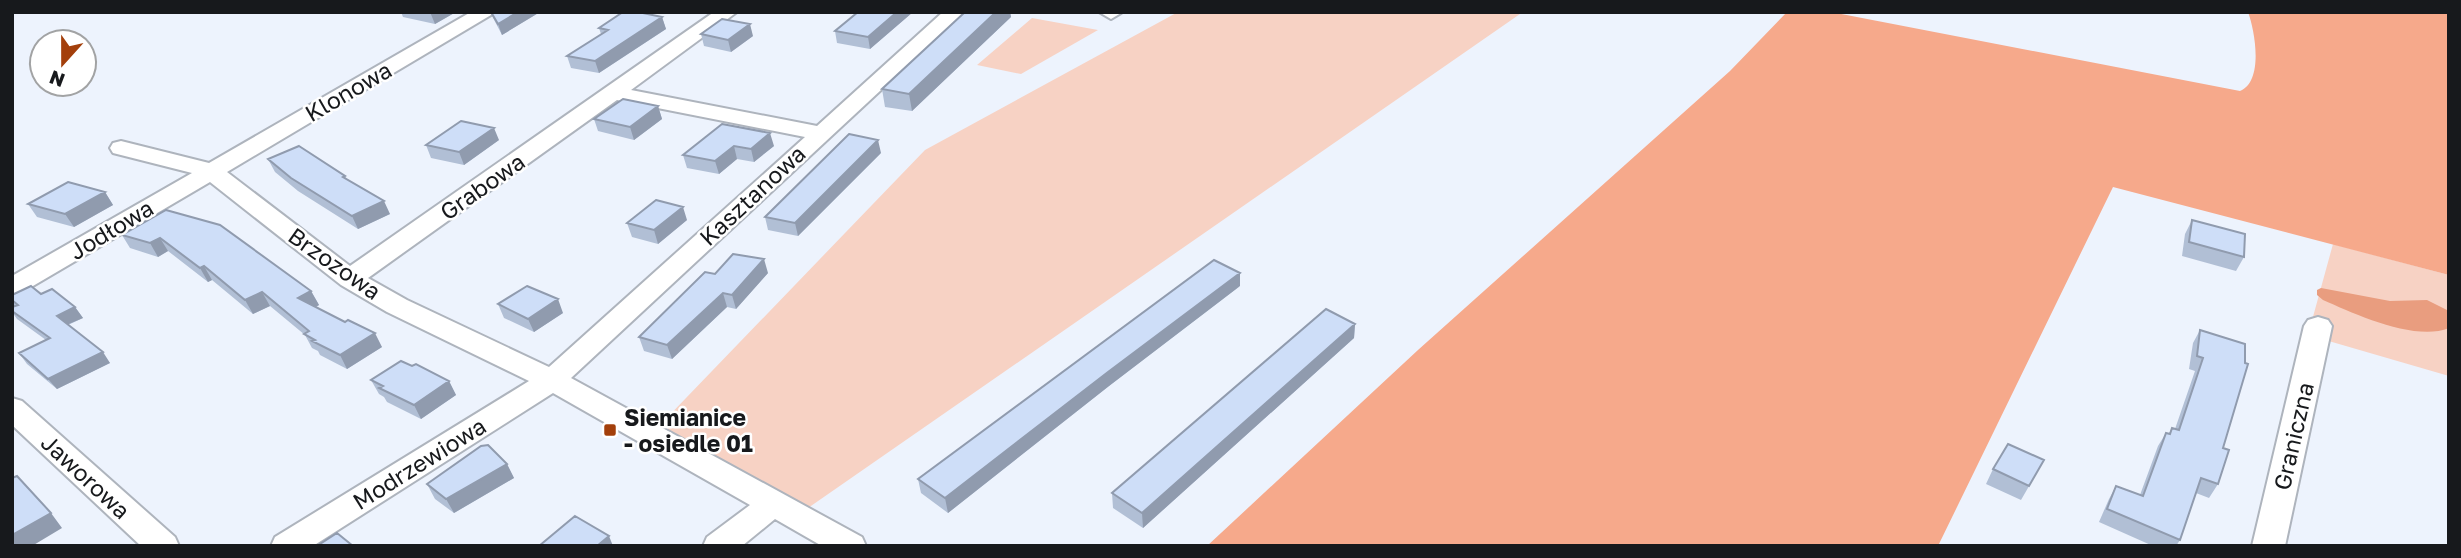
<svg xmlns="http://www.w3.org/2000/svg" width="2461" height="558" font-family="'Golos Text',sans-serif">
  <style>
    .green { fill: #f7d2c4 }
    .forest { fill: #f6a98b }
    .water { fill: #e99d7f }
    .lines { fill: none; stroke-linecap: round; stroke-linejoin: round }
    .minor-casing { stroke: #aeb4bd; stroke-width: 4 }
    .minor { fill: #fff; fill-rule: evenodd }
    .wall { fill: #b1bfd5 }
    .shaded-wall { fill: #909bae }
    .building { fill: #cedef8; stroke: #909bae; stroke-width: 2 }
    .poi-dot { fill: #a33f0b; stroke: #fff; stroke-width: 2.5 }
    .labels { text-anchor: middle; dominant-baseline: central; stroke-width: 5; stroke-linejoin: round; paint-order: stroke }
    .street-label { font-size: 23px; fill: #17191c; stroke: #fff }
    .poi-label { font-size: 23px; font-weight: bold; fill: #17191c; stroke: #fff; text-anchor: start }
  </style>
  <rect width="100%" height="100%" fill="#edf3fd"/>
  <!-- green -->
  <path class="green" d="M1178,12l342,2 -712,494 -148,-83 265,-275z
    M1032,18l66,12 -77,44 -44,-9z
    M2333,244l116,31v101l-141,-41z"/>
  <!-- forest -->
  <path class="forest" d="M1787,12h44l409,79c24,-10 15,-60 8,-79h201v263l-336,-88 -175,359h-731l211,-196 312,-279z"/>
  <!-- water -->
  <path class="water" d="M2321,288l69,13 37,-1 22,11v17c-34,14 -94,-14 -126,-28l-6,-5v-5z"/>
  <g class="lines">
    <!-- minor casing -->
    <g class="minor-casing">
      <path id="minor" d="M471,12h25l-269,160 123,94 364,-254h23l-106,78 186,36 126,-114h22l-394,366 291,159 4,9h-44l-47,-27 -33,27h-39l4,-9 43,-32 -197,-112 -240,153h-42l4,-9 254,-156 -142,-69 -46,-27 -131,-103 -189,111 -9,2v-19l180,-103 -79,-20 -3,-5 3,-5 8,-2 88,22zM617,100l188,37 -256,230 -142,-67 -39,-22z
        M1099,12h21l1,1 -10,6z
        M2318,317l10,3 4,6 -47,220h-33l52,-220 4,-6z
        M12,398l10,3 153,136 4,9h-38l-129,-121z"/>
    </g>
    <!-- minor -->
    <use href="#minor" class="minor"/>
  </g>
  <!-- wall -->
  <path class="wall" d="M401,12h55l-21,12 -32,-7z
    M490,12h50l-38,23z
    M858,12h55l-43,37 -33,-6 -2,-12z
    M965,12h45l1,5 -99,94 -27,-4 -3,-18z
    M662,17l4,12 -67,44 -28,-5 -4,-12 34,-22 -2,-6z
    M701,34l52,2 -22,16 -27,-6z
    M658,106l4,13 -28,21 -36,-9 -4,-12z
    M722,124l52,22 -20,16 -17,-3 -18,15 -32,-6 -4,-13z
    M499,140l-35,25 -33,-7 -5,-13z
    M881,153l-83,83 -30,-6 -3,-13z
    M268,159l77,17 2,4 43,34 -32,15 -60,-38 -23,-19z
    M105,192l8,13 -39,22 -37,-10 -9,-13z
    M166,210l145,81 8,14 -3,2 66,40 -35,22 -27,-14 -2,-4 -6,-3 -7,-13 -35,-29 -17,8 -41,-34 -4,2 -40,-31 -10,6 -28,-9 -8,-13z
    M687,220l-29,24 -26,-7 -5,-14z
    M2192,220l52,37 -8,14 -54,-15 3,-22z
    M768,273l-32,36 -9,-2 -55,52 -28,-8 -5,-14 76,-63z
    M1240,286l-131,100 -161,127 -27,-20 -3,-14z
    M41,294l34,13 8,11 -15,7 42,38 -53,26 -30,-25 -8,-11 27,-13 -29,-21 -5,-7v-5l2,-1 -2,-3v-8z
    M498,304l65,9 -29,19 -30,-14z
    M1355,324l-1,14 -211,190 -30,-20 -1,-15z
    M2200,330l23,118 -5,36 -9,14 -13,-5 -16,47 -4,6h-23l-54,-24 10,-23 7,-13 24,9 18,-49 8,-13 3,1 3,-6 3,1 20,-58 -6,-2 4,-26z
    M412,366l37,15 7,14 -35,24 -34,-17 -3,-5 -5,-3 -8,-14z
    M2044,460l-23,40 -35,-16 7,-15z
    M507,464l7,14 -60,35 -19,-14 -8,-15z"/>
  <!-- shaded-wall -->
  <path class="shaded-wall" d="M430,12h26l-21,12z
    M518,12h22l-38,23 -4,-11z
    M897,12h16l-43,37 -2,-12z
    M996,12h14l1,5 -99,94 -3,-17z
    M662,17l4,12 -67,44 -4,-12z
    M750,24l3,12 -22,16 -3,-12z
    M658,106l4,13 -28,21 -4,-13z
    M494,128l5,12 -35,25 -5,-13z
    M770,133l4,13 -20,16 -3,-13z
    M878,140l3,13 -83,83 -3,-13z
    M734,146l3,13 -18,15 -4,-13z
    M105,192l8,13 -39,22 -9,-13z
    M384,201l6,13 -32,15 -6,-13z
    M683,207l4,13 -29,24 -4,-14z
    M160,238l8,13 -10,6 -8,-14z
    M764,259l4,14 -32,36 -4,-14z
    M204,266l8,14 -4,2 -8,-14z
    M1240,273v13l-131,100 -161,127 -3,-15 163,-126z
    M311,291l8,14 -13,7 -8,-14z
    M262,292l8,14 -17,8 -8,-14z
    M723,293l4,14 -55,52 -5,-14z
    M558,299l5,14 -29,19 -6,-13z
    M75,307l8,11 -19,8 -7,-10z
    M1355,324l-1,14 -211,190 -1,-15z
    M375,333l7,14 -35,22 -7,-14z
    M103,352l7,11 -53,26 -9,-10z
    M449,381l7,14 -35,24 -7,-14z
    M507,464l7,14 -60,35 -8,-14z
    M51,513l11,15 -30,18h-20v-11z
    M609,536l4,10h-16z"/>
  <!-- building -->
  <path class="building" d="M491,12h27l-20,12z
    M623,12h15l24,5 -67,44 -28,-5 41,-26 -9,-2z
    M858,12h39l-29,25 -33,-6z
    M965,12h31l-87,82 -27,-5z
    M722,19l28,5 -22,16 -27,-6z
    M623,99l35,7 -28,21 -36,-8z
    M461,121l33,7 -35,24 -33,-7z
    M722,124l48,9 -19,16 -17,-3 -19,15 -32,-6z
    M849,134l29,6 -83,83 -30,-6z
    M299,146l46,30 -2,1 41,24 -32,15 -61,-38 -23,-19z
    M68,182l37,10 -40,22 -37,-10z
    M656,200l27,7 -29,23 -27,-7z
    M166,210l54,15 91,66 -13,7 47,24 3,-2 27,13 -35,22 -28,-14 3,-1 -11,-6 5,-3 -47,-39 -17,8 -41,-34 -4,2 -40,-30 -10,5 -28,-8z
    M2192,220l53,14 -1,23 -55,-15z
    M733,254l31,5 -32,36 -9,-2 -56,52 -28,-8 66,-65 10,2z
    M1214,260l26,13 -132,99 -163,126 -27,-19z
    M31,286l10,8 11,-5 23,18 -18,9 46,36 -55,27 -29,-26 31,-15 -38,-27v-4l6,-2 -6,-5v-5z
    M527,286l31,13 -30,20 -30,-15z
    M1326,309l29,15 -213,189 -30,-20z
    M2200,330l45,14v19l3,1 -25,84 6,2 -11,34 -17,-6 -21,62 -73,-31 9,-23 27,10 23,-63 4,1 2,-6 7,2 24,-72 -6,-2z
    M401,361l11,5 4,-2 33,17 -35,24 -35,-17 4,-2 -12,-6z
    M2008,444l36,16 -15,26 -36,-17z
    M488,445l19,19 -61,35 -19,-15 54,-38z
    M17,476l34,37 -39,22v-57z
    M575,516l34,20 -12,10h-58z
    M337,533l16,13h-36z"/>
  <!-- markers -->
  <rect class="poi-dot" x="603" y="423" width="14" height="14" rx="3.5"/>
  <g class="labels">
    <!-- street labels -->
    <g class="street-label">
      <text transform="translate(348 91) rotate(-30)">Klonowa</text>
      <text transform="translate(482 186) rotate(-35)">Grabowa</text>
      <text transform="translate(752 195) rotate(-43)">Kasztanowa</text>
      <text transform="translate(111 229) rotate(-31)">Jodłowa</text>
      <text transform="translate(335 263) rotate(35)">Brzozowa</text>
      <text transform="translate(2293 436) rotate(-77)">Graniczna</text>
      <text transform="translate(419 463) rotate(-32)">Modrzewiowa</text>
      <text transform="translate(86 476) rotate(43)">Jaworowa</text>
    </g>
    <!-- poi labels -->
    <g class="poi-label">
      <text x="624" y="417">Siemianice<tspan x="624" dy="26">- osiedle 01</tspan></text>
    </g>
  </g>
  <!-- border -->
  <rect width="2461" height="558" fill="none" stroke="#17191c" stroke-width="28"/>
  <!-- north arrow -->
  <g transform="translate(63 63) rotate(201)"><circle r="33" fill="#ffffff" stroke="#a2a3a4" stroke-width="2"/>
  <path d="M0-5L12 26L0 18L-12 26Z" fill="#a33f0b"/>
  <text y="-10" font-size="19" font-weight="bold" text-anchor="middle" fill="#17191c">N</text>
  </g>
</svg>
